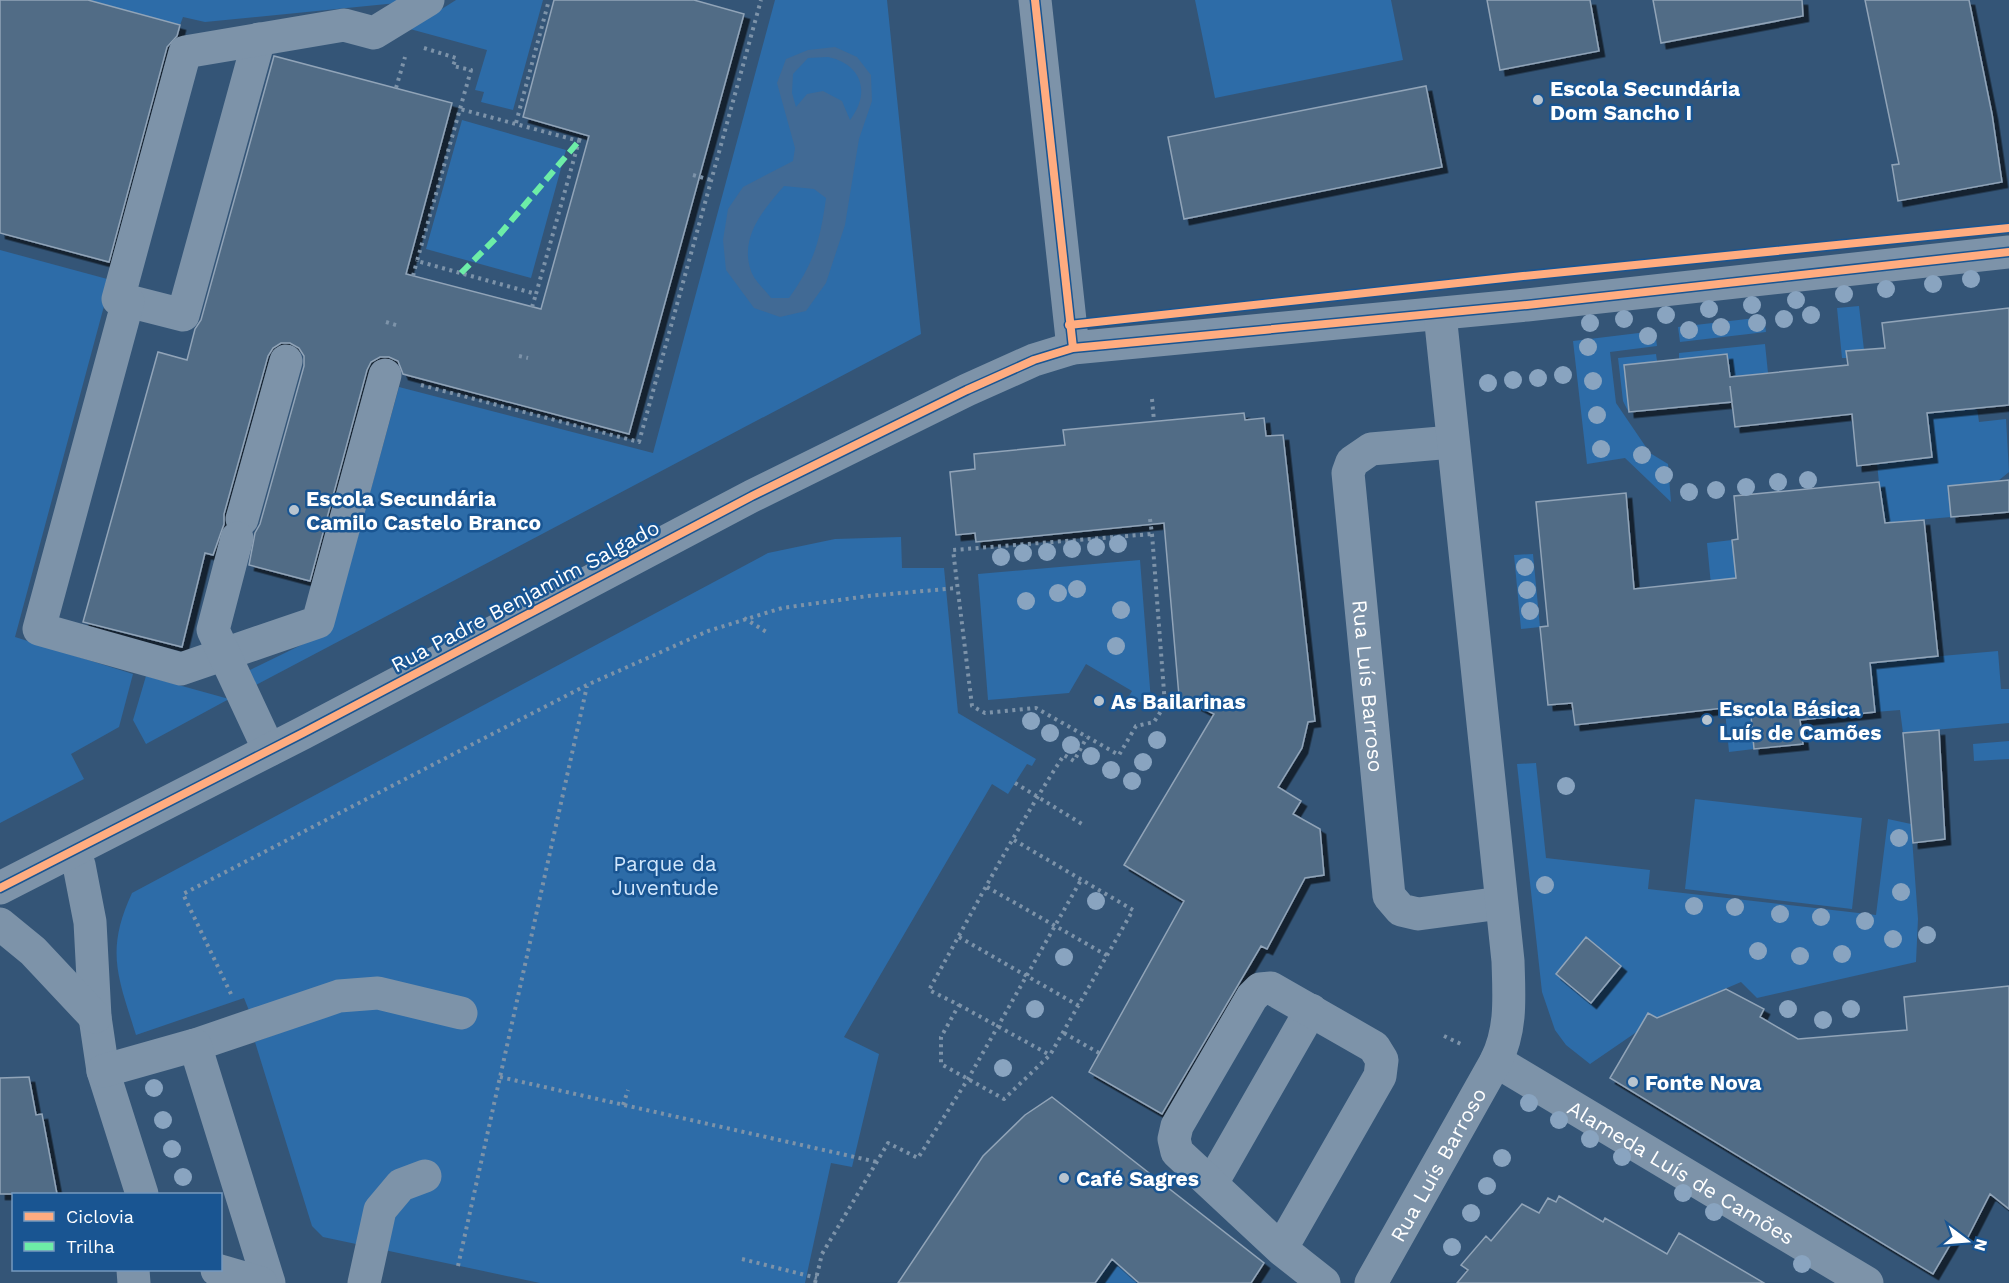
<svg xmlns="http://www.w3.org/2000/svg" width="2009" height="1283" font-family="'Work Sans',sans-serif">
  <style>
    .green { fill: #2d6ca8 }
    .water { fill: #416a95; fill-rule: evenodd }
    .building { fill: #516c86; stroke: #91a4b8; stroke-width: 1.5; filter: url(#shadow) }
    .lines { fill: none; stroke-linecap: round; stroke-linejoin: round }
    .path { stroke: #7d93a9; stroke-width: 4; stroke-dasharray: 3 4.5; stroke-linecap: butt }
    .minor { stroke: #7d93a9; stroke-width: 33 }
    .quiet { stroke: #6deda7; stroke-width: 6; stroke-dasharray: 12 6; stroke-linecap: butt }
    .cycleway-casing { stroke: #195592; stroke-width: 11 }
    .cycleway { stroke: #ffac80; stroke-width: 8 }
    .tree { fill: #89a4c0 }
    .poi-dot { fill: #b8c4cf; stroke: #195592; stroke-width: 2 }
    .labels { text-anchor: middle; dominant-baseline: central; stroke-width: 5; stroke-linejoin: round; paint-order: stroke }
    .poi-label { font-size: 21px; font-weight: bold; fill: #fff; stroke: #195592; text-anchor: start }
    .street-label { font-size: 21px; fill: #fff; stroke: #195592 }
    .park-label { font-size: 21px; fill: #cfe5fb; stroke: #195592 }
  </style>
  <defs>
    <filter id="shadow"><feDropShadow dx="5.5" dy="5.5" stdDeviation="0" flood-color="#0009"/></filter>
  </defs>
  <rect width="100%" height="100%" fill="#345577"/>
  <!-- green -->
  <path class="green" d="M88,0h314l-5,3 -192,19 -22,-5 -3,8z
    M456,0h87l-30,110 -32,-8 3,-10 -9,-2 12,-40 -77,-21z
    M775,0h112l34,334 -667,352 -8,-14 86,-42 67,-243 254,66z
    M1195,0h196l12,60 -188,38z
    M462,120l104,30 -35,128 -105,-29z
    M0,250l111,30 -96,357 118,37 -14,53 -48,27 13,25 -84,44z
    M1859,306l5,44 -18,1 1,7h-5l-5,-50z
    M1764,317l2,15 -86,10 -2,-15z
    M1655,331l2,15 -47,6 6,51 34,50 18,11 3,38 -46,-44 -38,6 -14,-123z
    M1765,344l3,29 -38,4 -3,-23 -48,5v-6z
    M1656,354l1,7 -32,4 4,48 -6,-12 -5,-43z
    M1936,383l41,25 2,14 27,-3 3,53 -11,9 -50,5 3,31 -68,6 -6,-60 23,-22z
    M901,537l1,31h42l14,145 78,46 -4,7 -5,-2 -19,30 -16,-10 -148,253 35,17 -27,113 -21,-4 -26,120h-265l-217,-46 -11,-11 -57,-184 83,-31 127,-10 -215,12 -6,-15 -108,37c-18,-58 -31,-84 -4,-142l636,-340 67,-14z
    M1732,540l9,84 -26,3 -8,-84z
    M1857,544l39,116 102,-9 3,38h8v34l-106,10 -3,-23 -25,2z
    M1533,554l7,73 -19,2 -7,-74z
    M1140,560l11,141 -26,2 7,-12 -46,-27 -17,29 -81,7 -10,-126z
    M1745,666l9,83 -25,3 -8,-83z
    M146,676l83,23 -83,45 -13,-24z
    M2009,741v18l-35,2 -1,-17z
    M1536,763l10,95 104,12 -2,19 228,26 12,-96 23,5 7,95 -2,43 -159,36 -16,-16 -84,36 -67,46 -24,-19 -11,-15 -13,-38 -25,-228z
    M1695,799l167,19 -10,91 -167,-20z
    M1112,1259l27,24h-44z"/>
  <!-- water -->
  <path class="water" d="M835,47l22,10 14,18 1,26 -13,38 -14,86 -19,58 -20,28 -26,6 -26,-9 -28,-38 -3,-30 5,-31 15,-22 50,-26 2,-13 -18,-65 9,-24 22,-9zM828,57c34,7 43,36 22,63l-8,-19 -19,-10 -16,3 -11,13 -4,-14 1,-19 15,-16zM784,186l30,3 12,9c-6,43 -12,65 -37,100h-18c-6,-8 -17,-18 -20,-27 -12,-34 13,-62 33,-85z"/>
  <!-- building -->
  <path class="building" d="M0,0h88l92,25 -3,11 -10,11 -58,215 -109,-29z
    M554,0h140l50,14 -115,420 -226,-60 -5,-13 -9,-4h-9l-9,5 -4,8 -57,211 -61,-16 6,-32 5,-9 44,-158v-10l-5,-8 -9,-5h-9l-8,5 -5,8 -44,158v10l-11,31 -8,-2 -23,94 -99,-25 75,-270 29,8 8,-31 6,-9 73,-264 178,47 -46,171 135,35 48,-173 -66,-19z
    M1487,0h103l9,51 -99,19z
    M1653,0h149l1,16 -142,27z
    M1865,0h104l23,114 10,68 -104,19 -6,-36 7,-1z
    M1426,86l16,81 -258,52 -16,-82z
    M2009,308v97l-82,8 5,44 -75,9 -5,-52 -117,13 -5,-41 2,16 -103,10 -5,-47 103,-11 3,23 118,-12 -2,-14 39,-3 -3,-25z
    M1244,413l1,7 19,-2 2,18 17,-1 32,286 -7,1 -6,26 -24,39 23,14 -8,13 27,15 4,46 -19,3 -38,71 -6,-3 -99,168 -73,-42 95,-171 -60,-36 90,-151 -35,-18 -15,-173 -188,19 -1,-9 -19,2 -6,-63 25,-3 -1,-15 91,-9 -2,-15z
    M2009,480v32l-58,5 -3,-31z
    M1879,482l6,41 39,-3 14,136 -68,7 5,49 -75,8 3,24 -49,5 -4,-44 -175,20 -3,-22 -24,2 -8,-78 8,-1 -12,-124 90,-9 8,96 102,-11 -4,-38 6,-1 -4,-43z
    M1939,730l6,109 -32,4 -10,-110z
    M1586,937l35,29 -30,37 -35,-29z
    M2009,986v223l-19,-15 -23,45 -10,-6 -24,41 -323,-196 38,-65 9,5 69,-29 38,20 -4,8 38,22 109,-9 -3,-33z
    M29,1077l7,38 6,-1 15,80h-57v-116z
    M1052,1097l212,166 -13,20h-112l-27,-24 -17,24h-197l85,-127 42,-41z
    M1559,1196l44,26 2,-4 62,36 12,-21 85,50h-307l11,-13 -7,-5 25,-29 5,5 31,-37 17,9 9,-15 8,4z"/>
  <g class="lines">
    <!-- path -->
    <path class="path" d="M424,48l32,10 -3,8 18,4 -54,191 119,33 43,-153 -119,-32
      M396,88l9,-31
      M516,123l33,-123
      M579,141l2,-7
      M693,175l18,5
      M413,276l4,-15
      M532,307l4,-13
      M386,322l13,4
      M519,356l9,2
      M421,385l218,57 122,-442
      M1152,399l2,22
      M1150,519l2,15
      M1152,534l13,171 -11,17 -18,4 -17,29 -83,-47 -51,5 -13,-7 -19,-156z
      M744,618l24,15
      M1015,783l67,41
      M1014,840l119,70 -83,145 -46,44 -63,-35v-27l18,-32 -30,-15c44,-79 86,-160 135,-235l10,6 13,-24
      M987,887l121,69
      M959,937l120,69
      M231,994l-48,-100 404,-209 121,-54 74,-23 86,-12 89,-8
      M959,1005l91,50
      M1064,1033l35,20
      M1444,1036l19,9
      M500,1077l377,85
      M623,1105l5,-15
      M742,1259l75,19
      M458,1266l129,-580
      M815,1283l7,-29 66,-111 30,15 50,-79 113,-199"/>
    <!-- minor -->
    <g class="minor">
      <path d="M1035,0l38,348"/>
      <path d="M128,301l55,14 76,-276"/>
      <path d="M385,375l-67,247 -137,47 -142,-40 89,-328 -10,-2 67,-247 159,-27 30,8 54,-33"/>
      <path id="s1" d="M1452,442l-81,7 -19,13 -4,11 41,423 12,14 17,4 83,-11"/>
      <path d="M242,519l44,-158"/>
      <path d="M237,538l-24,92 56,120"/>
      <path d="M72,853l7,12 11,57 5,95 8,54 39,123"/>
      <path d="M0,888l303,-155 449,-237 215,-106 67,-30 39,-12 454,-43 482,-53"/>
      <path d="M0,924l33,27 62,66"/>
      <path d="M195,1045l144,-49 39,-3 83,20"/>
      <path id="s2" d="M1496,1061l371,222"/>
      <path d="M103,1071l92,-26 74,238"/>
      <path d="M1212,1183l99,-173"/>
      <path d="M1281,1249l99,-173 2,-16 -8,-13 -103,-59 -11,1 -8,8 -75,129 -3,13 3,13 104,97 43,34"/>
      <path d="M133,1270l1,13"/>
      <path d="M217,1270l44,13"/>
      <path d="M364,1283l16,-73 21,-25 24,-9"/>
      <path id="s3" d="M1371,1283l125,-222c16,-32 13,-65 12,-100l-68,-647"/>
    </g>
    <!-- quiet -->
    <path class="quiet" d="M461,273l39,-39 79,-93"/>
    <!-- cycleway casing -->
    <g class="cycleway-casing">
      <path id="cycleway" d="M1035,0l38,348
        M1069,325l454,-49 486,-48
        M0,888l303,-155 449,-237 215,-106 67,-30 39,-12 454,-43 482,-53"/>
    </g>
    <!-- cycleway -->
    <use href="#cycleway" class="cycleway"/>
  </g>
  <!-- trees -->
  <g class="tree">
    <circle cx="1971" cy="279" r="9"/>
    <circle cx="1933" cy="284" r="9"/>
    <circle cx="1886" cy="289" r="9"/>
    <circle cx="1844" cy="294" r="9"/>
    <circle cx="1796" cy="300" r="9"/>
    <circle cx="1752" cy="305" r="9"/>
    <circle cx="1709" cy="309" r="9"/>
    <circle cx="1666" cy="315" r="9"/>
    <circle cx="1811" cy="315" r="9"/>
    <circle cx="1624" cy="319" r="9"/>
    <circle cx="1784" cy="319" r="9"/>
    <circle cx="1590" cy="323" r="9"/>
    <circle cx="1757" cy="323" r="9"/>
    <circle cx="1721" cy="327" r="9"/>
    <circle cx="1689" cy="330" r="9"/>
    <circle cx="1648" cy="336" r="9"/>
    <circle cx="1588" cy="347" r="9"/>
    <circle cx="1563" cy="375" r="9"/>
    <circle cx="1538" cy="378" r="9"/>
    <circle cx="1513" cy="380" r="9"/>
    <circle cx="1593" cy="381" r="9"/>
    <circle cx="1488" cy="383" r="9"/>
    <circle cx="1597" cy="415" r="9"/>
    <circle cx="1601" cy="449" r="9"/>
    <circle cx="1642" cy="455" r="9"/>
    <circle cx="1664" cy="475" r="9"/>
    <circle cx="1808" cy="480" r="9"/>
    <circle cx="1778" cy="482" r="9"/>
    <circle cx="1746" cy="487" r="9"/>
    <circle cx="1716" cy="490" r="9"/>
    <circle cx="1689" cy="492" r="9"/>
    <circle cx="1118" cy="544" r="9"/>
    <circle cx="1096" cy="547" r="9"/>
    <circle cx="1072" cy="549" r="9"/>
    <circle cx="1047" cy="552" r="9"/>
    <circle cx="1023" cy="553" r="9"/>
    <circle cx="1001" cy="557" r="9"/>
    <circle cx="1525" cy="567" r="9"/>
    <circle cx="1077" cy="589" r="9"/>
    <circle cx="1527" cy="590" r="9"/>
    <circle cx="1058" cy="593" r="9"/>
    <circle cx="1026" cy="601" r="9"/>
    <circle cx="1121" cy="610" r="9"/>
    <circle cx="1530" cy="611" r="9"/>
    <circle cx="1116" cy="646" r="9"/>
    <circle cx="1031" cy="721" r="9"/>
    <circle cx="1050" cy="733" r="9"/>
    <circle cx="1157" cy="740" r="9"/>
    <circle cx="1071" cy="745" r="9"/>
    <circle cx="1091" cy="756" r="9"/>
    <circle cx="1143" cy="762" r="9"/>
    <circle cx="1111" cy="770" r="9"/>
    <circle cx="1132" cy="781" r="9"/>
    <circle cx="1566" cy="786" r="9"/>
    <circle cx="1899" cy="838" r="9"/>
    <circle cx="1545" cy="885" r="9"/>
    <circle cx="1901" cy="892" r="9"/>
    <circle cx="1096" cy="901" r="9"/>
    <circle cx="1694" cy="906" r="9"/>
    <circle cx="1735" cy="907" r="9"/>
    <circle cx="1780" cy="914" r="9"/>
    <circle cx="1821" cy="917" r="9"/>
    <circle cx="1865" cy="921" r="9"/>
    <circle cx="1927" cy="935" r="9"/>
    <circle cx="1893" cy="939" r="9"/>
    <circle cx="1758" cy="951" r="9"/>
    <circle cx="1842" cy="954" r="9"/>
    <circle cx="1800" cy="956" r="9"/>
    <circle cx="1064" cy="957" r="9"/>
    <circle cx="1035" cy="1009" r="9"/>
    <circle cx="1788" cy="1009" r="9"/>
    <circle cx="1851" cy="1009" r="9"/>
    <circle cx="1823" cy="1020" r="9"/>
    <circle cx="1003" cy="1068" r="9"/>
    <circle cx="154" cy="1088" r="9"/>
    <circle cx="1529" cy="1103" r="9"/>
    <circle cx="163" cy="1120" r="9"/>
    <circle cx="1559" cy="1120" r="9"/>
    <circle cx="1590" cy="1139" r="9"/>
    <circle cx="172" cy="1149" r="9"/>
    <circle cx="1622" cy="1157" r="9"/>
    <circle cx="1502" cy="1158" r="9"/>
    <circle cx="183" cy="1177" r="9"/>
    <circle cx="1487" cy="1186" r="9"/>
    <circle cx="1683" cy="1193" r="9"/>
    <circle cx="1714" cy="1212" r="9"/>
    <circle cx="1471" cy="1213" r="9"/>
    <circle cx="1452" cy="1247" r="9"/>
    <circle cx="1802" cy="1264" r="9"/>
  </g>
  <!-- markers -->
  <g class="poi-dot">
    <circle cx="1538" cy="100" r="6"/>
    <circle cx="294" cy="510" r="6"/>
    <circle cx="1099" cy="701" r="6"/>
    <circle cx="1707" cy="720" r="6"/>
    <circle cx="1633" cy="1082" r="6"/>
    <circle cx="1064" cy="1178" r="6"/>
  </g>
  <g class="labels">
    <!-- poi labels -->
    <g class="poi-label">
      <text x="1550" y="88">Escola Secundária<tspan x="1550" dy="24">Dom Sancho I</tspan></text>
      <text x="306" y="498">Escola Secundária<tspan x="306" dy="24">Camilo Castelo Branco</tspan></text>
      <text x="1111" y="701">As Bailarinas</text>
      <text x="1719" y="708">Escola Básica<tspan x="1719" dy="24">Luís de Camões</tspan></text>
      <text x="1645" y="1082">Fonte Nova</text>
      <text x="1076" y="1178">Café Sagres</text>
    </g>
    <!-- street labels -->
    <g class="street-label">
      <text transform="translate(525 596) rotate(-28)">Rua Padre Benjamim Salgado</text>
      <text stroke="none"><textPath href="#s1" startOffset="330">Rua Luís Barroso</textPath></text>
      <text stroke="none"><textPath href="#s3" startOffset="136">Rua Luís Barroso</textPath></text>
      <text stroke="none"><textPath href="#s2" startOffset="216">Alameda Luís de Camões</textPath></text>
    </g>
    <!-- park labels -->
    <g class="park-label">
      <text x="665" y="863">Parque da<tspan x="665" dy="24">Juventude</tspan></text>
    </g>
  </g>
  <!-- legend -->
  <rect x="12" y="1193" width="210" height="78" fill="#195592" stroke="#7599be" stroke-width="1.5"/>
  <rect x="24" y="1212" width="30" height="9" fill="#ffac80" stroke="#7599be" stroke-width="1.5"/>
  <text x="66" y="1223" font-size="18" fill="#ffffff">Ciclovia</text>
  <rect x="24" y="1242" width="30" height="9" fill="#6deda7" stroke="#7599be" stroke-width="1.5"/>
  <text x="66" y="1253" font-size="18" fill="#ffffff">Trilha</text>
  <!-- north arrow -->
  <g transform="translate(1967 1241) rotate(106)" stroke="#195592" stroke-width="4.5" paint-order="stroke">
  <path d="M0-4.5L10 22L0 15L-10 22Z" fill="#ffffff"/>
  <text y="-9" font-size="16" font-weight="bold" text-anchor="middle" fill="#ffffff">N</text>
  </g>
</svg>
